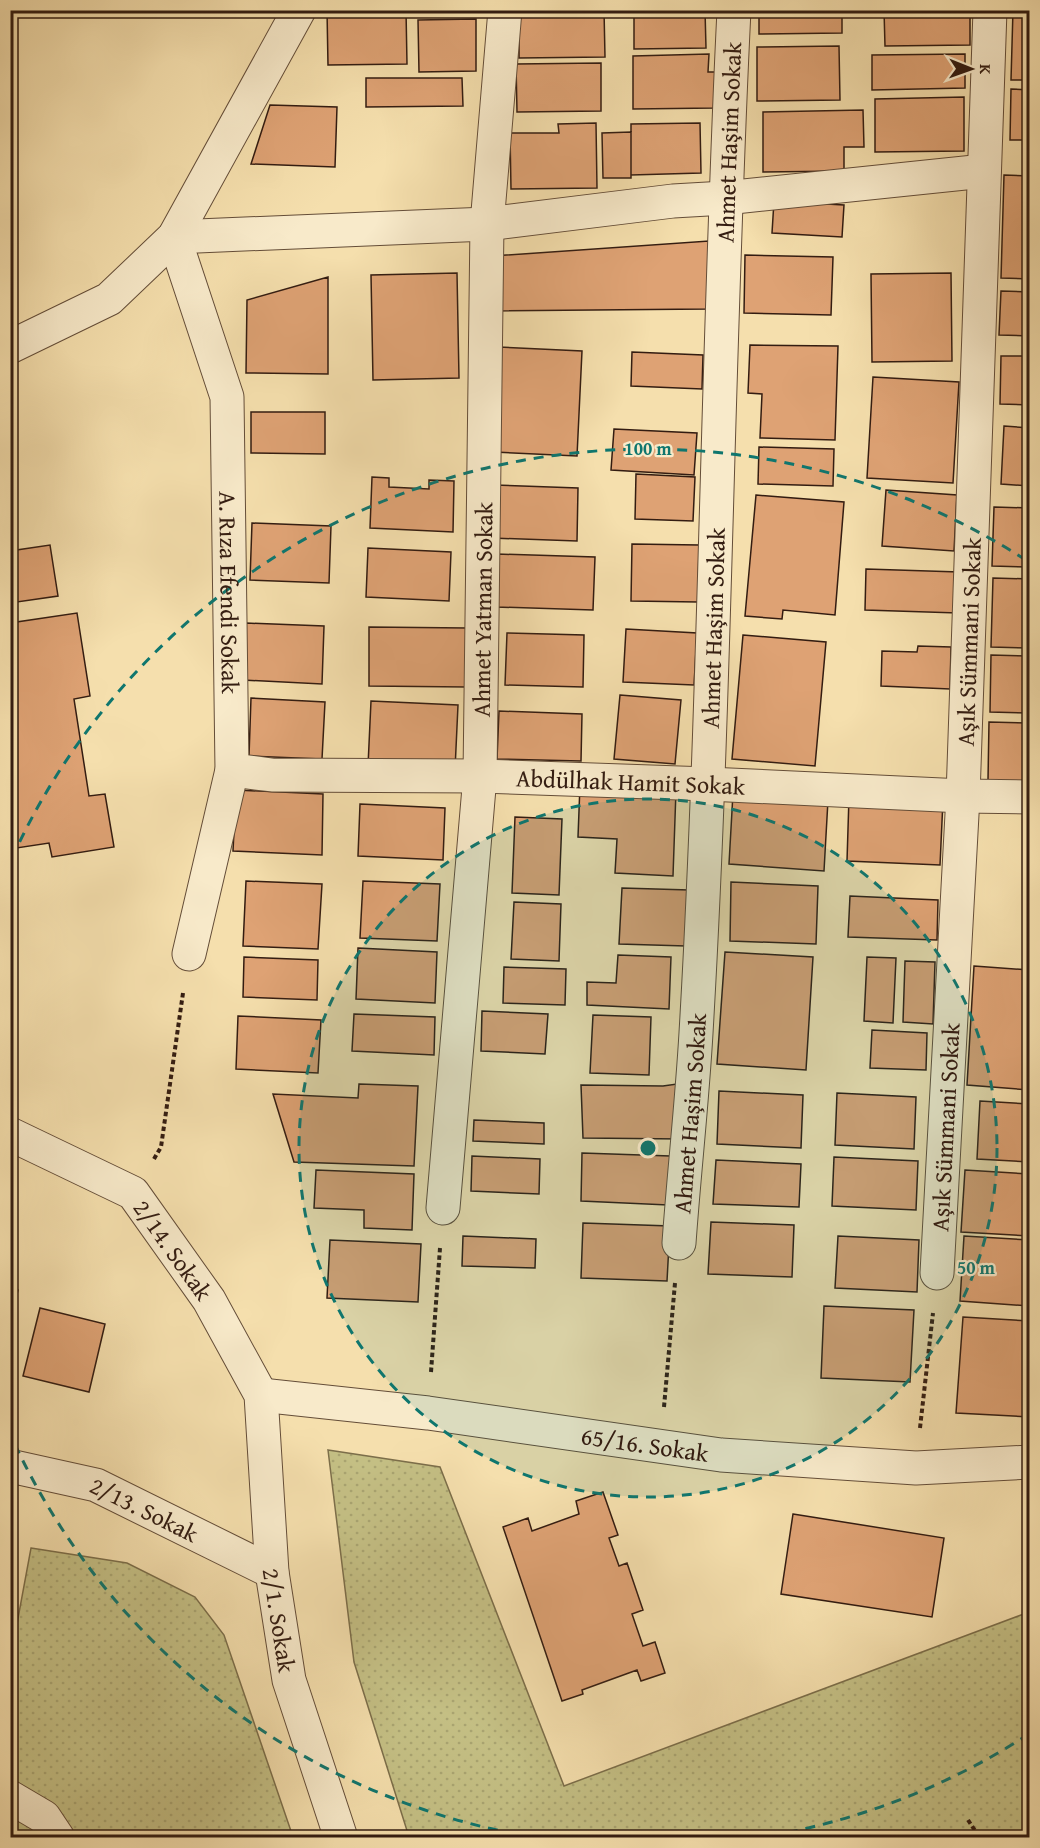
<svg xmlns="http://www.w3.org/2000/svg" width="1040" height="1848" font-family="'Gentium Book Plus',serif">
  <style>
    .park { fill: url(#park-dots); stroke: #7c6e4a; stroke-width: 1.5 }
    .building { fill: #dea274; stroke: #331c11; stroke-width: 1.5 }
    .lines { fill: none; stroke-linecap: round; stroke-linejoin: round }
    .street-casing { stroke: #644d38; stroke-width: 35 }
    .path { stroke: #331c11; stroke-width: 4; stroke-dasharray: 4.5 3; stroke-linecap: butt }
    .street { stroke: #f8eaca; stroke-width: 33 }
    .ring { fill: none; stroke: #0f766e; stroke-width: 3; stroke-dasharray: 10 8 }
    .labels { text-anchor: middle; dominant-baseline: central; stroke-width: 4.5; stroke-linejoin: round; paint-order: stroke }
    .street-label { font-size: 24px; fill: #331c11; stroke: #f8eaca }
    .centre { fill: #0f766e; stroke: #f8eaca; stroke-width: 3 }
    .ring-label { font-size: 18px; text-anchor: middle; font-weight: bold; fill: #0f766e; stroke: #f8eaca; stroke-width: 4.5; stroke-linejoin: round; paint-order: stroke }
  </style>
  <defs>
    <pattern id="park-dots" width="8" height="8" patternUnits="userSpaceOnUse" patternTransform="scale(1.5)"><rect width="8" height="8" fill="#c4bf84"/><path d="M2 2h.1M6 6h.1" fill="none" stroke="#a9a471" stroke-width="1.8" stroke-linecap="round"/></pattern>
  </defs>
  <rect width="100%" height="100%" fill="#f5dfad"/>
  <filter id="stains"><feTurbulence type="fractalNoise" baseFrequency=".00333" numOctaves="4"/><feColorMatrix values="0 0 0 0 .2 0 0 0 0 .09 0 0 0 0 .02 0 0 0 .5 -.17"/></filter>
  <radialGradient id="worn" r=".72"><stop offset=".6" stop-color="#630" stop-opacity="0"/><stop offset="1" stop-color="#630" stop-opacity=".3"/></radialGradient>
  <!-- park -->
  <path class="park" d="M328,1450l112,17 124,319 465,-174v225h-620l-55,-175z
    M31,1548l96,15 68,34 29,38 69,202 -282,1v-182z"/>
  <!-- building -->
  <path class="building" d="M327,10h79l1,54 -79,1z
    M519,10h85l1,47 -86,1z
    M634,10h71l1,38 -72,1z
    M759,10h83v23l-83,1z
    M884,10h86v35l-85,1z
    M1013,10h17v70h-19z
    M476,19v52l-57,1 -1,-52z
    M839,46l1,54 -83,1v-54z
    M709,54l-1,18h7v36l-82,1v-53z
    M965,54v34l-93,2v-35z
    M601,63v48l-84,1 -1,-48z
    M366,78h96l1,28 -97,1z
    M1011,89l19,1v50h-20z
    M964,97v54l-89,1v-53z
    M270,105l67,2 -2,60 -84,-3z
    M863,110l1,37h-20v24l-81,1v-60z
    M596,123l1,65 -86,1 -1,-56h49l-1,-9z
    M700,123l1,50 -70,2v-51z
    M631,132v46h-28l-1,-45z
    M1004,175l26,1v103l-29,-1z
    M774,201l70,4 -2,32 -70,-4z
    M709,241l-2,68 -216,2 1,-55z
    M745,255l88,2 -2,58 -87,-2z
    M457,273l2,105 -86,2 -2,-105z
    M951,273l1,88 -80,1 -1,-88z
    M328,277v97l-82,-1 1,-73z
    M1001,291l29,1v44l-31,-1z
    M750,345l88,1 -3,94 -75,-2 2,-44 -14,-1z
    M498,347l84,4 -5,105 -83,-4z
    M632,352l71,3 -1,34 -71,-3z
    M1001,356h29v49l-30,-1z
    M873,377l86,5 -6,101 -86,-5z
    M251,412h74v42l-74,-1z
    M1004,426l26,2v58l-29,-2z
    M614,429l83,4 -3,42 -83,-5z
    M759,447l75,2 -1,37 -75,-2z
    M636,474l59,3 -2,44 -58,-2z
    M372,477l17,1v9l40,2v-9l25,1 -1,51 -83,-4z
    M494,485l84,3 -1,53 -85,-3z
    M886,490l71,5 -3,56 -72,-5z
    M756,495l88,7 -9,113 -52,-5 -1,9 -37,-3z
    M994,507l36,1v59l-38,-1z
    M252,523l79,3 -2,57 -79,-3z
    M632,544l67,1 -1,57 -67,-1z
    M50,545l8,51 -48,7v-52z
    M368,548l83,4 -2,49 -83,-4z
    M497,554l98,3 -2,53 -97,-3z
    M866,569l93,3 -1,41 -93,-3z
    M993,578l37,1v69l-39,-1z
    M77,613l13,83 -16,3 15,97 16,-2 9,53 -62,10 -3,-14 -39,6v-226z
    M246,623l78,3 -2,58 -79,-4z
    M369,627l98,1v59l-98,-1z
    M626,629l71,4 -3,52 -71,-3z
    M507,633l77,2 -1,52 -78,-2z
    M743,635l83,7 -11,124 -83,-7z
    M918,646l33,1 -1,42 -69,-3 1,-35 35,1z
    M991,655l39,1v57l-40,-1z
    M620,695l61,5 -6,64 -61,-5z
    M251,698l74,4 -3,57 -73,-3z
    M371,701l87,4 -3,65 -87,-4z
    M499,711l83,3 -1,47 -84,-2z
    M989,722l41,1v59l-42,-2z
    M580,785l96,5 -3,86 -58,-3 2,-34 -39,-2z
    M236,790l87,4 -1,61 -89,-4z
    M733,793l95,7 -4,71 -95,-7z
    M849,797l94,3 -3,65 -93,-4z
    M360,804l85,4 -2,52 -85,-4z
    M515,817l47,2 -3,76 -47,-2z
    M246,881l76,3 -4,65 -75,-3z
    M363,881l77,3 -3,57 -77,-3z
    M731,882l87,4 -2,58 -86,-3z
    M622,888l67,2 -3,56 -67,-2z
    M850,896l88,4 -1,40 -89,-3z
    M514,902l47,2 -2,57 -48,-2z
    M358,948l79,4 -2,51 -79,-4z
    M725,952l88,5 -7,113 -89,-6z
    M618,955l53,2 -2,52 -82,-4v-23l29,1z
    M244,957l74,3 -1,40 -74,-3z
    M867,957l29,1 -3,65 -29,-2z
    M905,961l30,1 -2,62 -30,-2z
    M974,966l56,4v120l-63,-5z
    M504,967l62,2 -1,36 -62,-2z
    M482,1011l66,3 -3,40 -64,-3z
    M354,1014l81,3 -1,38 -82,-4z
    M593,1015l58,2 -2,58 -59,-2z
    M238,1016l83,4 -3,53 -82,-4z
    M872,1030l55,3 -1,37 -56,-2z
    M684,1083l-1,56 -100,-1 -2,-53 82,1z
    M359,1084l59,2 -4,80 -120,-4 -21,-68 85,4z
    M719,1091l84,4 -2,53 -84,-4z
    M837,1093l79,4 -2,52 -79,-4z
    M980,1101l50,3v58l-53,-3z
    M474,1120l70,3v21l-71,-3z
    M582,1153l88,3 -2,49 -87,-4z
    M472,1156l68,3 -1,35 -68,-3z
    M834,1157l84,4 -2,49 -84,-4z
    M716,1160l85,4 -2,43 -86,-3z
    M316,1170l98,4 -2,56 -48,-2v-18l-50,-2z
    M965,1170l65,4v62l-69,-4z
    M711,1222l83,3 -2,52 -84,-3z
    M583,1223l87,3 -3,55 -86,-3z
    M463,1236l73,3 -1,29 -73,-2z
    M838,1236l81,4 -2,52 -82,-4z
    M964,1236l66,4v66l-70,-5z
    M330,1240l91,4 -3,58 -91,-4z
    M10,1288l8,2 -8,33z
    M824,1306l90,4 -4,72 -89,-4z
    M40,1308l65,16 -16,68 -66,-16z
    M963,1317l67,4v96l-74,-4z
    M603,1492l15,43 -9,3 10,28 8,-3 16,47 -11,4 11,32 12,-4 10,31 -24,8 -4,-11 -55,20 1,4 -21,7 -59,-174 25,-9 4,13 47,-17 -3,-13z
    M793,1514l151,24 -12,79 -151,-23z"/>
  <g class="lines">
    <!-- street casing -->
    <g class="street-casing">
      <g id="street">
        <path d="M174,237l313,-13 186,-23 52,-3 259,-27"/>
        <path id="s1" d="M174,237l53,160 5,373 -43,184"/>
        <path d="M10,347l99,-48 65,-62 125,-227"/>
        <path id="s2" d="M232,770l40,5 208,1 228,8 255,12 67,1"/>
        <path id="s3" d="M10,1134l123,59 76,107 52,95 11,177 17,108 52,158"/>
        <path id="s4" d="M443,1208l37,-432 7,-552 18,-214"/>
        <path id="s5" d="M679,1243c5,-70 13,-140 17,-210 20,-341 21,-682 38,-1023"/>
        <path id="s6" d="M937,1273l26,-477 27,-786"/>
        <path id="s7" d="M261,1395l167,18 293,42 195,13 114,-6"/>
        <path id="s8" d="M10,1466l86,19 176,87"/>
        <path d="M10,1797l34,20 14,21"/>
      </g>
    </g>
    <!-- path -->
    <path class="path" d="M154,1159l7,-12 22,-154
      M431,1372l9,-124
      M664,1407l11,-124
      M920,1428l13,-115
      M968,1820l12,18"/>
    <!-- street -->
    <use href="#street" class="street"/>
  </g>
  <!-- distance rings -->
  <circle cx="648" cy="1148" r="349" fill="#0f766e" fill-opacity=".12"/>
  <g class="ring">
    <circle cx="648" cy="1148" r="349"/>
    <path d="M1029 1734A699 699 0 0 1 763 1837M533 1837A699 699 0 0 1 12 1438M12 858A699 699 0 0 1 1029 562"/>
  </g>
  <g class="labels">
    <!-- street labels -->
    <g class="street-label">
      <text stroke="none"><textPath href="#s5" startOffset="1102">Ahmet Haşim Sokak</textPath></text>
      <text stroke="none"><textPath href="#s1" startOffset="364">A. Rıza Efendi Sokak</textPath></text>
      <text stroke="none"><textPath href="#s4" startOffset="600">Ahmet Yatman Sokak</textPath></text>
      <text stroke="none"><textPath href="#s5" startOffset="616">Ahmet Haşim Sokak</textPath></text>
      <text stroke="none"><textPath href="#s6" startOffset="632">Aşık Sümmani Sokak</textPath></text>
      <text stroke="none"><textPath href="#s2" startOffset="399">Abdülhak Hamit Sokak</textPath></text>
      <text stroke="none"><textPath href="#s5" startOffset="130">Ahmet Haşim Sokak</textPath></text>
      <text stroke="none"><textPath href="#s6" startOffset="146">Aşık Sümmani Sokak</textPath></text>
      <text stroke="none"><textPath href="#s3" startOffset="206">2/14. Sokak</textPath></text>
      <text stroke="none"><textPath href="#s7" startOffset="387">65/16. Sokak</textPath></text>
      <text stroke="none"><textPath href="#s8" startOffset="142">2/13. Sokak</textPath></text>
      <text stroke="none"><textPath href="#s3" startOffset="602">2/1. Sokak</textPath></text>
    </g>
  </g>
  <circle cx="648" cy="1148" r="9" class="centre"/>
  <g class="ring-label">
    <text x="648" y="455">100 m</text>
    <text x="976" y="1274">50 m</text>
  </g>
  <!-- margin -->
  <rect width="1040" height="1848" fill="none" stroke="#f5dfad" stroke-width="36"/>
  <rect x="12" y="12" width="1016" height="1824" fill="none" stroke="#331c11" stroke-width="3"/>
  <rect x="18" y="18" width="1004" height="1812" fill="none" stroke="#331c11" stroke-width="1.5"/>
  <!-- north arrow -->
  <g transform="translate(971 69) rotate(91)" stroke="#f8eaca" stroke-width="4.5" paint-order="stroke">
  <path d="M0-4.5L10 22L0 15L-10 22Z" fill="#331c11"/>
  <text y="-9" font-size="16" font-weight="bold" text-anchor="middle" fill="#331c11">K</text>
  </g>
  <rect width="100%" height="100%" filter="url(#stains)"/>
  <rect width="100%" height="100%" fill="url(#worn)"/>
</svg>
